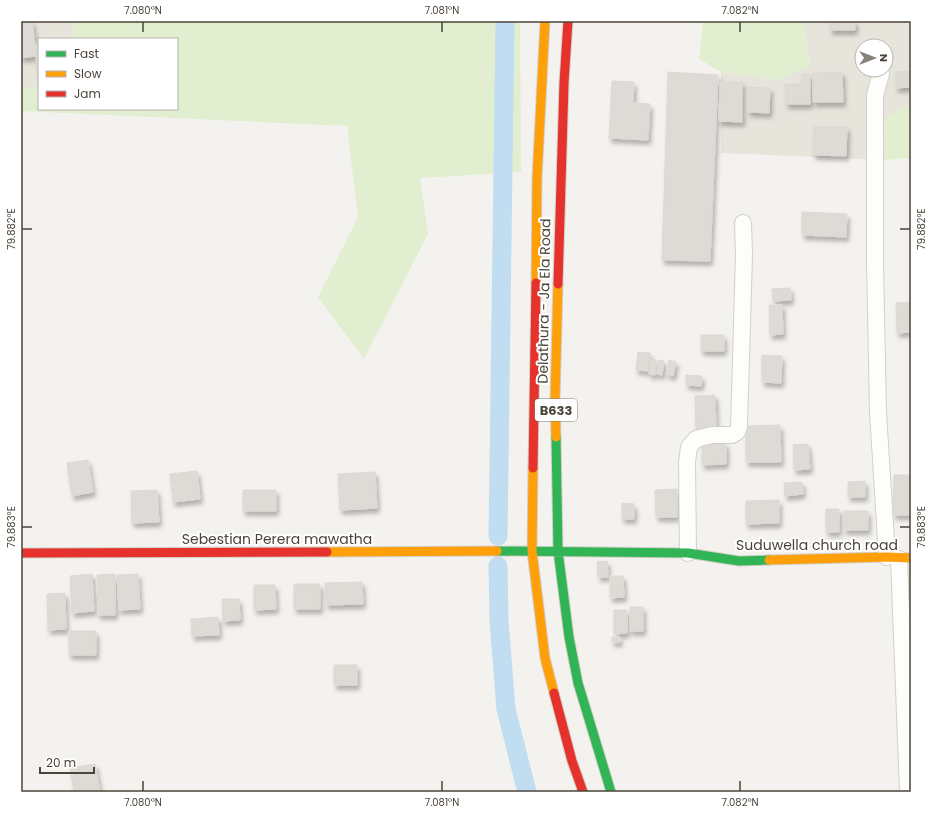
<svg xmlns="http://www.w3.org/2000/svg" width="932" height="813" font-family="Poppins,sans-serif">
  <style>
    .residential { fill: #e7e4dc; fill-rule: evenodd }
    .green { fill: #e1eecf }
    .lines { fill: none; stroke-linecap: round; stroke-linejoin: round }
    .canal { stroke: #c0ddf1; stroke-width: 19 }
    .building { fill: #dedbd6; stroke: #dcd9d4; filter: url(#shadow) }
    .street-casing { stroke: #d2d0cb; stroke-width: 18 }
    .fast-casing { stroke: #d3cfc5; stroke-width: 11 }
    .slow-casing { stroke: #d3cfc5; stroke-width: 11 }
    .jam-casing { stroke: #d3cfc5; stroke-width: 11 }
    .street { stroke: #fdfdfc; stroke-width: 16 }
    .fast { stroke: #30b455; stroke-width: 9 }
    .slow { stroke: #ff9f0a; stroke-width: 9 }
    .jam { stroke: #e5322d; stroke-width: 9 }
    .ticks { fill: none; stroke: #4b4439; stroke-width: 1.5 }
    .labels { text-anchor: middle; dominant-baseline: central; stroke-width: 4; stroke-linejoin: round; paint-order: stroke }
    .shield { fill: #fff; stroke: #817c74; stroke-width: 1 }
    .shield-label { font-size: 13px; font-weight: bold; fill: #4b4439 }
    .street-label { font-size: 14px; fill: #4b4439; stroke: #fff }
    .neatline { fill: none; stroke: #4b4439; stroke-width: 1.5 }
    .ticks-label { font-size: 10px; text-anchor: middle; fill: #4b4439 }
  </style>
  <defs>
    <filter id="shadow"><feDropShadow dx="2.5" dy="4.5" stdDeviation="2" flood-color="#0004"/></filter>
  </defs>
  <rect width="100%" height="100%" fill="#f4f2ee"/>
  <!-- residential -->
  <path class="residential" d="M21,21h52v18h-34v47l-18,3z
    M803,21h108v84l-26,13 -3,42 -161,-7v-81l57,8 32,-15zM862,46h24v24h-24z"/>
  <!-- green -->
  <path class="green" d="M73,21h447l1,151 -101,6 8,56 -64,125 -46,-62 40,-80 -11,-91 -326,-15v-22l18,-3v23h138v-70h-104z
    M703,21h100l7,44 -32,15 -57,-8 -22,-13z
    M911,105v53l-29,2 3,-42z
    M911,558v163l-6,-142 3,-17z"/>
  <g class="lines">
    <!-- canal -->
    <path class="canal" d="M498,536l7,-515
      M498,566l1,55 7,88 21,83"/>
  </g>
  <!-- building -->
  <path class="building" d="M21,21h11l3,24 4,-1v25h-2l-1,-13 -15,2z
    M830,21h25v9h-25z
    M911,71v16l-15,1v-16z
    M668,72l50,3 -8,186 -48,-1z
    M842,72l1,30h-30v-29z
    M801,74h9v30h-24l-1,-20h17z
    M612,81l22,1 -1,21 17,1 -2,36 -39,-2z
    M720,82h22v40l-23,-1z
    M748,87l22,1 -1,25 -21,-1z
    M814,127h33l-1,29 -33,-1z
    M802,212l45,2 -1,23 -44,-2z
    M790,288l1,12 -18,1 -1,-12z
    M911,302v30l-14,1 -1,-30z
    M769,305h13l1,29 -13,1z
    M701,335h23v16h-23z
    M638,352l12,1 -2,18 -12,-1z
    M762,355l20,1 -1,27 -19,-1z
    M651,359l5,1 -1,15 -6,-1z
    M658,360l6,1 -2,14 -5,-1z
    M669,360l7,2 -3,14 -7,-2z
    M686,375l16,1 -1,10 -15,-1z
    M715,395l1,33 -20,1 -1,-33z
    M780,425l1,37h-35v-36z
    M726,443v21l-24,1v-21z
    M808,444l2,25 -16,1 -1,-25z
    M88,460l5,32 -21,4 -5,-33z
    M197,471l3,28 -27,3 -3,-28z
    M375,472l2,36 -37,2 -2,-36z
    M894,475h17v40h-18z
    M865,481v16h-17v-15z
    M802,482l1,12 -18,2 -1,-13z
    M677,489v28h-21l-1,-27z
    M157,490l2,32 -27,1 -1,-32z
    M243,490h33v21h-33z
    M779,500v23l-33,1v-23z
    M622,503l12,1v15h-12z
    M826,509h13v23h-13z
    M844,511h24v19h-24z
    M607,561l1,16h-10l-1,-15z
    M92,574l2,37 -22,2 -2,-37z
    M115,574v41h-17l-1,-40z
    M138,574l2,35 -21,1 -2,-35z
    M610,576h13l1,21 -14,1z
    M362,582l1,22 -37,1 -1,-22z
    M294,584h26v25h-26z
    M254,585h21l1,24 -22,1z
    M65,593l1,36 -18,1 -1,-36z
    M222,599h17l1,21 -17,1z
    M630,607h13v24h-13z
    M614,610h13v23l-13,1z
    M218,617l1,18 -27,1 -1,-17z
    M69,631h27v24h-27z
    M612,637h8v5h-8z
    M334,665h23v20h-23z
    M95,764l5,28h-26l-4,-24z"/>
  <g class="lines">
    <!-- street casing -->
    <g class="street-casing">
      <path id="street" d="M881,74l-6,21v167l3,150 9,145
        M688,553l-1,-91 2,-15 7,-8 16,-4h20l5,-3 2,-5 5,-173 -1,-31
        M899,559l9,233"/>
    </g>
    <!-- fast casing -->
    <g class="fast-casing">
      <path id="fast" d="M556,437l2,114 11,86 9,46 33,109
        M497,551l191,2 51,8 30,-1"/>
    </g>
    <!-- slow casing -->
    <g class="slow-casing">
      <path id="slow" d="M536,283l1,-104 8,-158
        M556,437l-1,-37 3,-116
        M533,468l-1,83 13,107 9,35
        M327,552l170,-1
        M769,560l118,-3 24,1"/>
    </g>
    <!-- jam casing -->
    <g class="jam-casing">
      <path id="jam" d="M558,284l6,-201 4,-62
        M533,468l3,-185
        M21,553l306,-1
        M554,693l18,68 11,31"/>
    </g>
    <!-- street -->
    <use href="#street" class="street"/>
    <!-- fast -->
    <use href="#fast" class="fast"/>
    <!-- slow -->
    <use href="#slow" class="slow"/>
    <!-- jam -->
    <use href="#jam" class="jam"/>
  </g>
  <!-- ticks -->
  <path class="ticks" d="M143,22v10M442,22v10M740,22v10M22,229h10M900,229h10M22,527h10M900,527h10M143,781v10M442,781v10M740,781v10"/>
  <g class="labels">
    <!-- shield labels -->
    <rect class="shield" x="535" y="399" width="42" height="22" rx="3"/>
    <g class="shield-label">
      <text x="556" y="410">B633</text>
    </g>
    <!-- street labels -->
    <g class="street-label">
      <text transform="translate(544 301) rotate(-89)">Delathura - Ja Ela Road</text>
      <text x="277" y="539">Sebestian Perera mawatha</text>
      <text x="817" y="545">Suduwella church road</text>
    </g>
  </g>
  <!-- border -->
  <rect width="932" height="813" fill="none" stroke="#ffffff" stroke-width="44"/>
  <!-- legend -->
  <rect x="38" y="38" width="140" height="72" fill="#ffffff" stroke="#b7b4b0"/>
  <rect x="46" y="51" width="20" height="6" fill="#30b455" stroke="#b7b4b0"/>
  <text x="74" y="58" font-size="12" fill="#4b4439">Fast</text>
  <rect x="46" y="71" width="20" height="6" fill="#ff9f0a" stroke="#b7b4b0"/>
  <text x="74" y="78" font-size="12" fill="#4b4439">Slow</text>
  <rect x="46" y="91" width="20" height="6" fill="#e5322d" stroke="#b7b4b0"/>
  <text x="74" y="98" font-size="12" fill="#4b4439">Jam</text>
  <!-- north arrow -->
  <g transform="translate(874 58) rotate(90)"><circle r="19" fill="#ffffff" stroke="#b7b4b0"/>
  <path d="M0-3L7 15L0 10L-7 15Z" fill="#868178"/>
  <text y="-6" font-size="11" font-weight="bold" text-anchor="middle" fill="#4b4439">N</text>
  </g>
  <!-- scale -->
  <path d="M40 767v6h54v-6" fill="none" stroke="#4b4439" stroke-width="2"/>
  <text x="46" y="767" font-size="12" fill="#4b4439" stroke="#ffffff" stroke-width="3" paint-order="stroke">20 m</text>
  <rect x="22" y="22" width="888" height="769" class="neatline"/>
  <g class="ticks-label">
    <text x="143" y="14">7.080°N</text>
    <text x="442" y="14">7.081°N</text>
    <text x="740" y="14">7.082°N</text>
    <text transform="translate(921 229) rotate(-90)" y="4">79.882°E</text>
    <text transform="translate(11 229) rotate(-90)" y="4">79.882°E</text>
    <text transform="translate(921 527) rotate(-90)" y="4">79.883°E</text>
    <text transform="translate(11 527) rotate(-90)" y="4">79.883°E</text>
    <text x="143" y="806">7.080°N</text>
    <text x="442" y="806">7.081°N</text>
    <text x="740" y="806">7.082°N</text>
  </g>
</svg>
